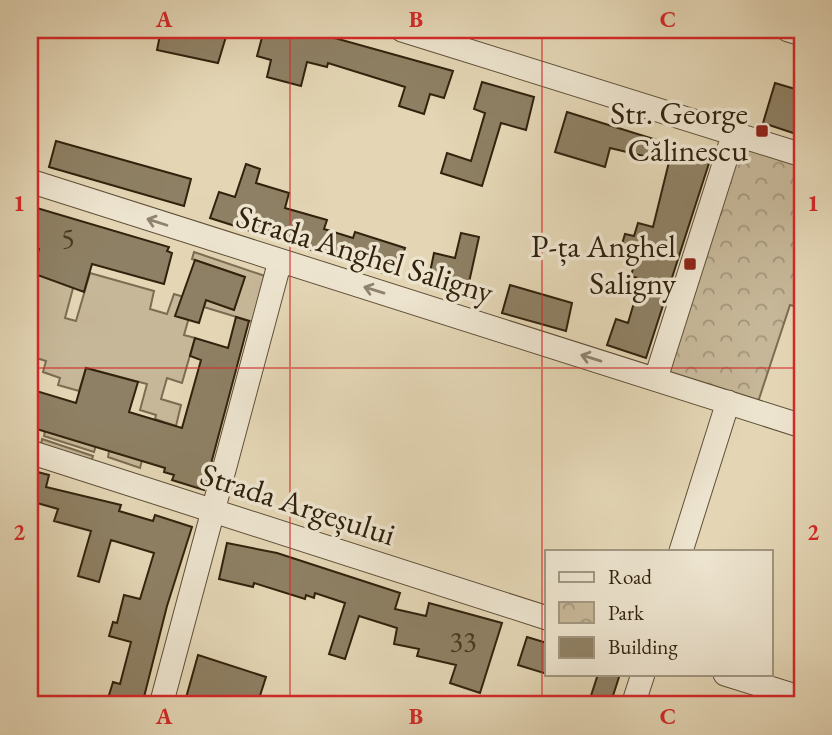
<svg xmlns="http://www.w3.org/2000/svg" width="832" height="735" font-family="'EB Garamond',serif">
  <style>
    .green { fill: #c6b798; stroke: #7c6c52; stroke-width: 2 }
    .park { fill: url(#park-crowns); stroke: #7c6c52; stroke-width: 2 }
    .building { fill: #8e8064; stroke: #31220d; stroke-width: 2 }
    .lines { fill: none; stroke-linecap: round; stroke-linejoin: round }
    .minor-casing { stroke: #5e4f37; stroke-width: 25 }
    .minor { stroke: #ede4cf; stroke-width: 23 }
    .oneway { stroke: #8f836e }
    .grid { fill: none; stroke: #d62828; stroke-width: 2; stroke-opacity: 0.55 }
    .poi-dot { fill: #8f2418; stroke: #ede4cf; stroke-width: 2.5 }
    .labels { text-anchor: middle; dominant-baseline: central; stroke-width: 7; stroke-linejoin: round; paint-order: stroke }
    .number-label { font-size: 28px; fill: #483a23 }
    .poi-label { font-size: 32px; fill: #31220d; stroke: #ede4cf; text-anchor: end }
    .street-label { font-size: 32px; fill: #31220d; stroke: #ede4cf }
    .neatline { fill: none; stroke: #d62828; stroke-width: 2.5 }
    .grid-label { font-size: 23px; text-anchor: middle; font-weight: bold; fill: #d62828 }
  </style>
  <defs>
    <pattern id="park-crowns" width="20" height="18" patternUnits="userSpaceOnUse" patternTransform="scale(1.75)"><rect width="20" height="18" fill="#c6b798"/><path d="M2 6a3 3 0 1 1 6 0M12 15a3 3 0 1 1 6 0" fill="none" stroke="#a1947a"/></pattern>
  </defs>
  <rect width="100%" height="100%" fill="#e4d6b5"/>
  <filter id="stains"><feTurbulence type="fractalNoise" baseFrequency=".00286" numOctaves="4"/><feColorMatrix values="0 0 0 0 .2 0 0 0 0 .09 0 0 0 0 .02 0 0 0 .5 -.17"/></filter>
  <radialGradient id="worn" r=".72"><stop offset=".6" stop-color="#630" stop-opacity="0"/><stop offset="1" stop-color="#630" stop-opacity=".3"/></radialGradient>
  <!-- green -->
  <path class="green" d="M30,247l9,2 -7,24 24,8 20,-4 -11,41 11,3 14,-48 64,18 -4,18 17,5 7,-20 20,6 -10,35 11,3 -13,45 -15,-5 -6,21 20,6 -5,21 -21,-7 1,-4 -16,-5 7,-26 -61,-16 -7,23 -21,-6 2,-7 -17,-6 3,-11 -16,-5z
    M194,252l71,24 -12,46 -49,-15 2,-7 28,10 10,-33 -52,-18z
    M45,431l51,14 -2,7 -50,-16z
    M42,439l51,17 -2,6 -50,-17z
    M109,451l33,9 -2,8 -32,-11z"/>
  <!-- park -->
  <path class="park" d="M737,142l65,21v145l-12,-3 -32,97 -95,-31z"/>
  <!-- building -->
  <path class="building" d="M161,30h67l-10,33 -61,-13z
    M264,30h42l147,41 -9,27 -14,-4 -6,20 -25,-8 6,-19 -77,-24 -1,4 -20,-5 -6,24 -34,-9 4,-17 -14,-4z
    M482,82l52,15 -8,33 -25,-7 -19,63 -41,-13 6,-20 24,8 14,-48 -11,-4z
    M775,83l27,8v32l-3,12 -36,-12z
    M567,112l144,45 -65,201 -39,-13 9,-26 12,4 13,-44 -10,-3 5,-18 -17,-4 6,-20 9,2 4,-13 15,4 16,-65 -59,-14 -5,19 -50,-15z
    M56,141l135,38 -7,27 -135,-39z
    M246,164l14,5 -4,14 33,10 -4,15 42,12 -3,9 29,9 2,-6 50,16 -9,29 -186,-59 9,-26 16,5z
    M30,206l139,41 -2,4 5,2 -8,31 -72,-20 -8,28 -52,-19 7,-24 -9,-2z
    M461,233l18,4 -13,59 -39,-9 7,-34 21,5z
    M195,260l50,17 -11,33 -28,-10 -7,23 -24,-7z
    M510,285l62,18 -6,28 -64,-18z
    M236,317l13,4 -45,169 -32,-10 2,-5 -10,-3 1,-4 -135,-41v-38l46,14 10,-35 52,14 -9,30 53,16 19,-68 -11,-4 5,-18 33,10z
    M30,470l19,5 -3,12 75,18 -2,6 34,10 2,-6 37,12 -25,79 -25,99h-36l7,-23 7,2 11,-42 -22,-6 4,-14 4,1 7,-28 16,4 14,-46 -43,-13 -12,42 -21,-6 13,-45 -37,-10 4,-12 -28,-8z
    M227,543l50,10 123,40 -5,16 31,7 3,-13 73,20 -22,70 -30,-10 6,-18 -39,-9 2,-7 -25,-5 3,-16 -38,-12 -14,43 -16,-5 16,-51 -30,-10 -1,5 -8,-3 -1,4 -51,-16 -1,4 -34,-8z
    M527,637l20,6v31l-29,-9z
    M198,655l68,22 -9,28h-73z
    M598,674h22l-10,31h-22z"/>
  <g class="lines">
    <!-- minor casing -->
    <g class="minor-casing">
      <path id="minor" d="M402,30l400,125
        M788,30l14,4
        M30,181l772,245
        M656,378l78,-245
        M30,452l517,166
        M681,551l47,-149
        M725,674l77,24
        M161,705l119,-444
        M633,705l10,-31"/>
    </g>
    <!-- minor -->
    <use href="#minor" class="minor"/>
  </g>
  <!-- one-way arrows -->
  <defs><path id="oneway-shaft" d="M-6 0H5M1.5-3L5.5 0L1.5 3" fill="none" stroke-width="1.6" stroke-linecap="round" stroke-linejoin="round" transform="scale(1.75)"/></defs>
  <g class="oneway">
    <use href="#oneway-shaft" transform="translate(157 222) rotate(-162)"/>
    <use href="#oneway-shaft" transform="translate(374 290) rotate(-163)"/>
    <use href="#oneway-shaft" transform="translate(591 358) rotate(-163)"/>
  </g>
  <!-- grid -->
  <path class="grid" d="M290,30v675M542,30v675M30,368h772"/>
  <!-- markers -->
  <g class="poi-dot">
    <rect x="755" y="124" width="14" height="14" rx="3.5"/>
    <rect x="683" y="257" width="14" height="14" rx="3.5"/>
  </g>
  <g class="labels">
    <!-- number labels -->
    <g class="number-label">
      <text x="68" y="238">5</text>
      <text x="463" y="641">33</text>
    </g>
    <!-- poi labels -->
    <g class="poi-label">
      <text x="748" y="113">Str. George<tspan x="748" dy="37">Călinescu</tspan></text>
      <text x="676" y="246">P-ța Anghel<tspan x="676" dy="37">Saligny</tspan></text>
    </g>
    <!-- street labels -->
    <g class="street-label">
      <text transform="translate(365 254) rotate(17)">Strada Anghel Saligny</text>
      <text transform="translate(298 504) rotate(18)">Strada Argeșului</text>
    </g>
  </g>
  <!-- margin -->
  <rect width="832" height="735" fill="none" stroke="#e4d6b5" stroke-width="77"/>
  <!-- legend -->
  <rect x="545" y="550" width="228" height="126" fill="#ede4cf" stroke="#a29681" stroke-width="2"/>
  <rect x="559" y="572" width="35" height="10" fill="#ede4cf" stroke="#a29681" stroke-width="2"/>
  <text x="608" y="584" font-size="21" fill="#31220d">Road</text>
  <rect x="559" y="602" width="35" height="21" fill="url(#park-crowns)" stroke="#a29681" stroke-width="2"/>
  <text x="608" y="620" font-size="21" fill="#31220d">Park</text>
  <rect x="559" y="637" width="35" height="21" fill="#8e8064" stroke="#a29681" stroke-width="2"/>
  <text x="608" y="654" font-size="21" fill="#31220d">Building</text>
  <rect x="38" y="38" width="756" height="658" class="neatline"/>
  <g class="grid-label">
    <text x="164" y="27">A</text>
    <text x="416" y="27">B</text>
    <text x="668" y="27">C</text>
    <text x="19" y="211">1</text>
    <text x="813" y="211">1</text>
    <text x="19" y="540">2</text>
    <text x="813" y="540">2</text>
    <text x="164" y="724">A</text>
    <text x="416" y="724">B</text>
    <text x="668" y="724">C</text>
  </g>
  <rect width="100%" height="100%" filter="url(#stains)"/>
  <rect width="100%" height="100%" fill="url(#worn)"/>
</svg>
